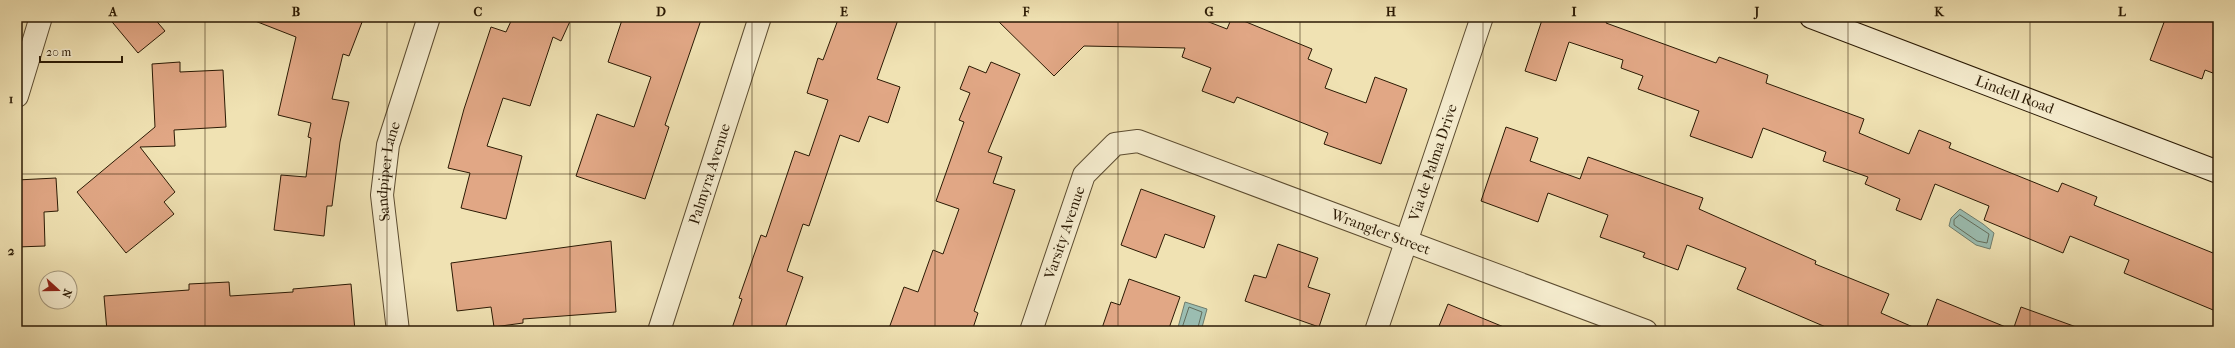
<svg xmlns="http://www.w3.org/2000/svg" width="2235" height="348" font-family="'IM FELL French Canon',serif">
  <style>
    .water { fill: #9bbdb1; stroke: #6e7c6c }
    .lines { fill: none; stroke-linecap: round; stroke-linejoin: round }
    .shore { stroke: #636c5a; stroke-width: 1 }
    .building { fill: #e1a785; stroke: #2b1a04 }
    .street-casing { stroke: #5c4c30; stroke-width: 24 }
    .secondary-casing { stroke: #2b1a04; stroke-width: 24 }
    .street { stroke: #f5ecce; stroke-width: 22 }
    .secondary { stroke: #f5ecce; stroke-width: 22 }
    .grid { fill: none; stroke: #2b1a04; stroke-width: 1; stroke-opacity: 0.55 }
    .labels { text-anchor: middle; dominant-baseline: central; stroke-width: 3.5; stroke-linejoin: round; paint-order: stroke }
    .street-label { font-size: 15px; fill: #2b1a04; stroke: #f5ecce }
    .neatline { fill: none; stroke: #2b1a04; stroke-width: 1.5 }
    .grid-label { font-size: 13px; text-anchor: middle; font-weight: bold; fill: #2b1a04 }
  </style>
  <rect width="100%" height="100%" fill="#f0e2b3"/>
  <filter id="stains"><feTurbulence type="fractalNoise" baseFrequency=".005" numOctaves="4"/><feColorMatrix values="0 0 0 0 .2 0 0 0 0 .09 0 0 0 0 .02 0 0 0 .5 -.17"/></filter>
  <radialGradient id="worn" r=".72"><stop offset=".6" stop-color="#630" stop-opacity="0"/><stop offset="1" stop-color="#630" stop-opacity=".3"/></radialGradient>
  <!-- water -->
  <path class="water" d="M1960,209l23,15 11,9 -4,16 -14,-4 -27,-19 2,-8z
    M1185,302l22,7 -6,22h-24z"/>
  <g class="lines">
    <!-- shore -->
    <path class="shore" d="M1960,215l29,19 -2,9 -10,-2 -23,-16v-5z
      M1181,331l8,-24 13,5 -5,19"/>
  </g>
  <!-- building -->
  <path class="building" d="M108,17h45l12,14 -27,22z
    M250,17h114l-15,39 -6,-2 -11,45 17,3 -9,40 -8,64h-5l-3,30 -50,-6 7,-55 25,2 5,-39 -3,-1 3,-14 -33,-8 18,-78 -46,-18z
    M508,17h64l-11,24 -8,-4 -23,69 -27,-8 -16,48 35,10 -16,63 -45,-11 9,-35 -22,-5 16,-59 27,-82 15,5 6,-13z
    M623,17h79l-37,108 4,2 -24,72 -69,-23 21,-62 37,13 17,-50 -43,-15z
    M839,17h60l-22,62 23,8 -12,36 -19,-7 -10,26 -19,-7 -31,91 -6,-2 -16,47 16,6 -19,54h-53l11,-32 -3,-1 22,-63 5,2 29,-86 14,5 19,-56 -21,-7 11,-35 5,2z
    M994,17h202l31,12 5,-12h2l78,32 -4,10 24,10 -7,19 41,15 9,-26 32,12 -26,75 -57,-20 4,-11 -91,-36 -3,6 -32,-12 9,-23 -29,-11 3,-9 -101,-2 -30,30z
    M1543,17h65l-2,6 110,40 3,-6 49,18 -2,8 98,36 -5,14 50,21 10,-24 32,13 -2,5 109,44 4,-9 35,14 -3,8 124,50v57l-94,-39 5,-13 -59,-24 -7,17 -79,-33 5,-14 -54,-22 -14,36 -25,-10 4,-11 -35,-15 3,-7 -45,-16 3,-9 -63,-24 -11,30 -62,-22 9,-25 -61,-22 5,-13 -22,-8 2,-8 -54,-18 -13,39 -31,-10z
    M2166,17h52v58l-13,-5 -3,9 -52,-19z
    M180,62v10l43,-2 3,57 -52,3 1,16 -35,1 35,45 -11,10 10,12 -48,39 -49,-61 78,-65 -3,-63z
    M991,62l29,12 -32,78 14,5 -9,26 22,7 -41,121 4,2 -6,18h-84l16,-44 14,5 15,-42 10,4 16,-45 -23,-8 28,-79 -5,-2 11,-27 -10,-4 9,-23 17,7z
    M1506,127l32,11 -8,23 50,18 8,-22 115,41 -4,11 117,52 -1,3 74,30 -8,19 41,18h-87l-98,-42 9,-21 -59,-23 -9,25 -35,-13 2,-4 -45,-16 8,-22 -60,-22 -10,29 -57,-21z
    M56,178l2,33 -14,1 1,34 -28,1v-67z
    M1141,189l74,27 -11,32 -39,-14 -9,24 -35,-13z
    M611,241l5,71 -93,7v4l-29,4 -3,-20 -34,4 -6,-48z
    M1278,244l40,14 -10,29 22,7 -11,33 -74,-26 9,-26 12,3z
    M1129,279l51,18 -12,34h-67l10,-29 9,3z
    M229,282l1,14 63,-4v-3l58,-5 4,47h-248l-3,-35 85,-6v-6z
    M1937,299l76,31 8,-23 58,21 -1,3h-153z
    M1448,304l63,26v1h-74z"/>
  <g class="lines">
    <!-- street casing -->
    <g class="street-casing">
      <g id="street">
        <path d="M17,96l24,-79"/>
        <path id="s1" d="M398,331l-16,-136 6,-50 41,-128"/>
        <path id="s2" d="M659,331l101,-314"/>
        <path id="s3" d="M1031,331l53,-156 31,-31 23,-3 508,190"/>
        <path id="s4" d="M1376,331l106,-314"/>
      </g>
    </g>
    <!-- secondary casing -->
    <g class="secondary-casing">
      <g id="secondary">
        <path id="s5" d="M1811,17l407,155"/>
      </g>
    </g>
    <!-- street -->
    <use href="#street" class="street"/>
    <!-- secondary -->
    <use href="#secondary" class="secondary"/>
  </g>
  <!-- grid -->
  <path class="grid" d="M205,17v314M387,17v314M570,17v314M752,17v314M935,17v314M1118,17v314M1300,17v314M1483,17v314M1665,17v314M1848,17v314M2030,17v314M17,174h2201"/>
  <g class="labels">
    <!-- street labels -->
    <g class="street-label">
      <text stroke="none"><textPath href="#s5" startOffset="218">Lindell Road</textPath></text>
      <text stroke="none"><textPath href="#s4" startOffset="178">Via de Palma Drive</textPath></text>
      <text stroke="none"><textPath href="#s1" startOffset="161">Sandpiper Lane</textPath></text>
      <text stroke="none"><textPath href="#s2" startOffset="165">Palmyra Avenue</textPath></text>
      <text stroke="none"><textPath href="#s3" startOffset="491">Wrangler Street</textPath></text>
      <text stroke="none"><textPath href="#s3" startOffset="104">Varsity Avenue</textPath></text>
    </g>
  </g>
  <!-- margin -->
  <rect width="2235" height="348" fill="none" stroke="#f0e2b3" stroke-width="44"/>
  <!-- north arrow -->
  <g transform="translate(58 290) rotate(111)"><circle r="19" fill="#f5ecce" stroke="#a4987d"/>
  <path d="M0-3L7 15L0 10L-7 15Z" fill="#8f2418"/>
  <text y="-6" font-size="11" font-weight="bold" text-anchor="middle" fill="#2b1a04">N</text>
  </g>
  <!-- scale -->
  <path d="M40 56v6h82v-6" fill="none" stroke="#2b1a04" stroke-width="2"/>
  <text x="46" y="56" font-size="12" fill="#2b1a04" stroke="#f5ecce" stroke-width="3" paint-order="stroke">20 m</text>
  <rect x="22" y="22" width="2191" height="304" class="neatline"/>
  <g class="grid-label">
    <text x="113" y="16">A</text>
    <text x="296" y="16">B</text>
    <text x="478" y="16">C</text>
    <text x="661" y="16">D</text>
    <text x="844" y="16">E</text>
    <text x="1026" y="16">F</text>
    <text x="1209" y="16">G</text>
    <text x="1391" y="16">H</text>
    <text x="1574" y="16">I</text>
    <text x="1757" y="16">J</text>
    <text x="1939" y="16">K</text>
    <text x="2122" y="16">L</text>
    <text x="11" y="103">1</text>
    <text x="11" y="255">2</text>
  </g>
  <rect width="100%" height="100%" filter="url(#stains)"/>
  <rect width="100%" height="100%" fill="url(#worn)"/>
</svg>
